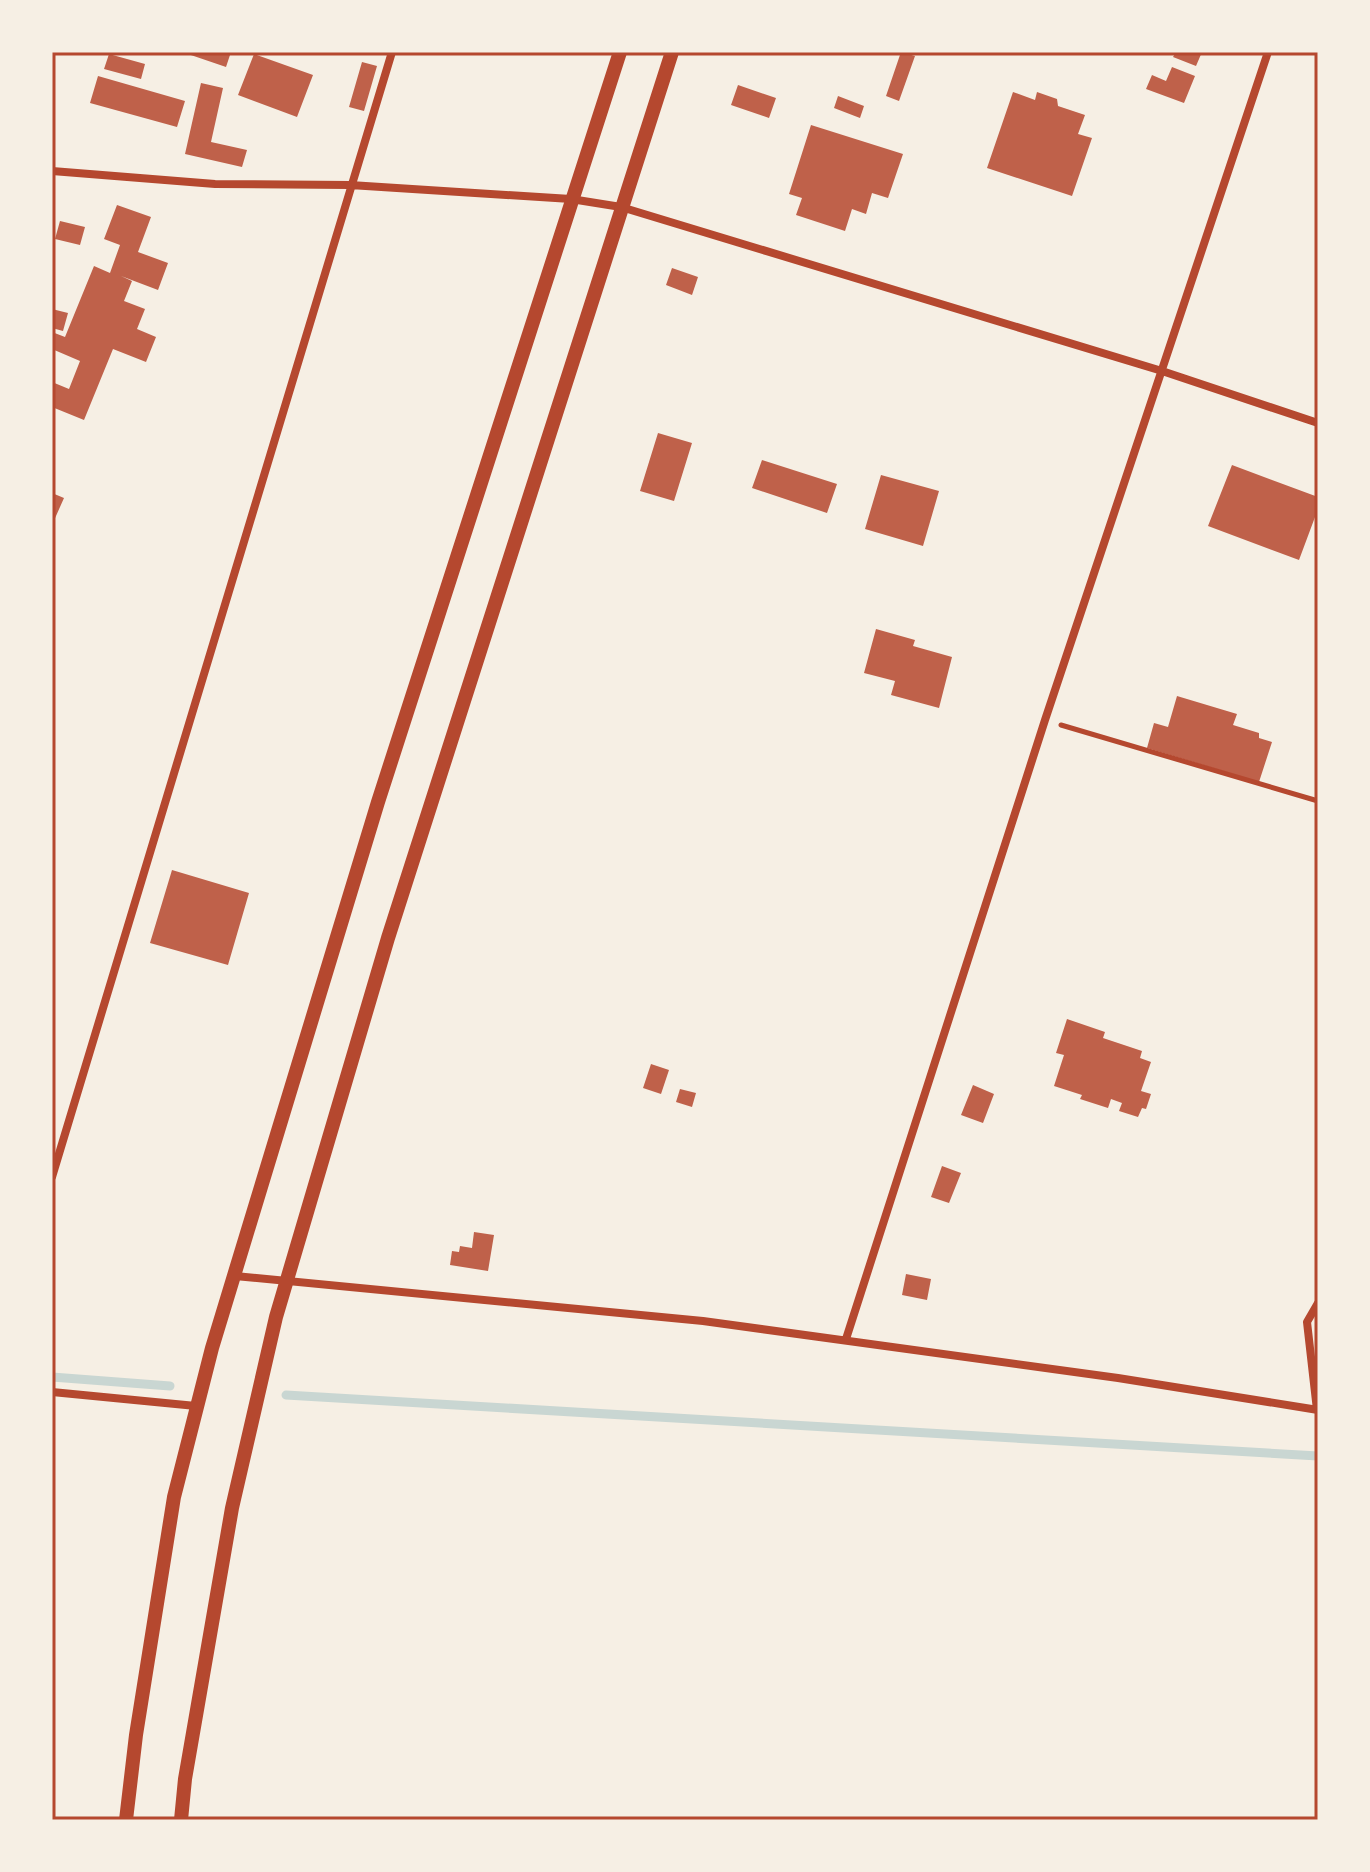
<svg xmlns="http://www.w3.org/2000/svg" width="1370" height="1872" font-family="'Noto Serif',serif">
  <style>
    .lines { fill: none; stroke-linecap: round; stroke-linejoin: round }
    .stream { stroke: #c9d6d2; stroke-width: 9 }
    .building { fill: #bf614a }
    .path { stroke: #b5482f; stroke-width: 5 }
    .minor { stroke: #b5482f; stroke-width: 8 }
    .tertiary { stroke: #b5482f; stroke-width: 14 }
    .neatline { fill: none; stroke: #b5482f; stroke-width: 3 }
  </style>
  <rect width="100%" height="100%" fill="#f6efe4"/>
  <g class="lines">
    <!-- stream -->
    <path class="stream" d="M52,1377l118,9
      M286,1395l1032,61"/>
  </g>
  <!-- building -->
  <path class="building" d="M182,52h49l-5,15z
    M901,52l14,4 -16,45 -13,-5z
    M1176,52h26l-6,14 -23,-9z
    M109,54l36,10 -4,15 -37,-10z
    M254,54l59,21 -16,42 -59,-22z
    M362,62l15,4 -13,45 -15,-4z
    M1172,67l23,9 -11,27 -38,-14 6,-14 14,6z
    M98,76l87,25 -8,26 -87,-24z
    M201,83l22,5 -12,54 36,8 -5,17 -57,-13z
    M738,85l38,13 -7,20 -38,-13z
    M1013,92l22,8 2,-8 20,7 1,7 27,9 -7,19 14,4 -20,58 -85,-28z
    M838,96l26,10 -4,12 -26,-10z
    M811,125l92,29 -15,44 -16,-5 -6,21 -14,-5 -7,22 -49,-16 6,-17 -13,-4z
    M117,205l34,12 -13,35 30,11 -10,27 -37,-14 11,5 -8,20 21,8 -8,20 19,8 -10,25 -33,-13 -29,71 -32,-13v-25l17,7 11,-28 -28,-12v-17l13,5 29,-71 16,7 10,-28 -16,-6z
    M60,221l25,6 -5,18 -25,-6z
    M672,268l26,9 -6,18 -26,-10z
    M52,309l16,4 -5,18 -11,-3z
    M658,433l34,10 -18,58 -34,-10z
    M762,460l75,24 -10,29 -75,-25z
    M1232,465l86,32v12l-19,51 -91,-34z
    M881,475l58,16 -16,55 -58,-17z
    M52,493l12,5 -12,27z
    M876,629l39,11 -2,6 39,11 -13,51 -48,-13 4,-14 -31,-8z
    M1177,696l60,18 -4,11 26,8v5l13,4 -13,40 -112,-34 7,-25 14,4z
    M172,870l77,23 -21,72 -78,-22z
    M1067,1019l38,13 -2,6 39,13 -2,7 11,4 -10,29 10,3 -5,15 -4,-1 -4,9 -19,-6 3,-8 -11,-4 -3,9 -28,-9 2,-4 -28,-9 10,-31 -8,-2z
    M651,1064l18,6 -8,24 -18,-6z
    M973,1085l21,9 -11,29 -22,-8z
    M680,1089l16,4 -4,14 -16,-5z
    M942,1166l19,7 -12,30 -18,-6z
    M474,1232l20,3 -6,36 -38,-6 2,-14 7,1 1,-6 12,2z
    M906,1274l25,5 -4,21 -25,-5z"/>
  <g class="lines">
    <!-- path -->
    <path class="path" d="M1061,725l257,76"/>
    <!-- minor -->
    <path class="minor" d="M52,171l163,13 135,1 221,14 50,8 541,164 156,52
      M52,1177l340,-1125
      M235,1276l468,45 415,57 200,32
      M846,1339l199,-619 223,-668
      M52,1392l144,14
      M1317,1410l-10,-88 11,-19"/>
    <!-- tertiary -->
    <path class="tertiary" d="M126,1820l10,-85 38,-238 38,-149 166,-546 242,-750
      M181,1820l4,-41 47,-271 44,-191 112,-379 284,-886"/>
  </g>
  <!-- border -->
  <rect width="1370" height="1872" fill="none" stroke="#f6efe4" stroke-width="108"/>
  <rect x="54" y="54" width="1262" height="1764" class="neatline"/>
</svg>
